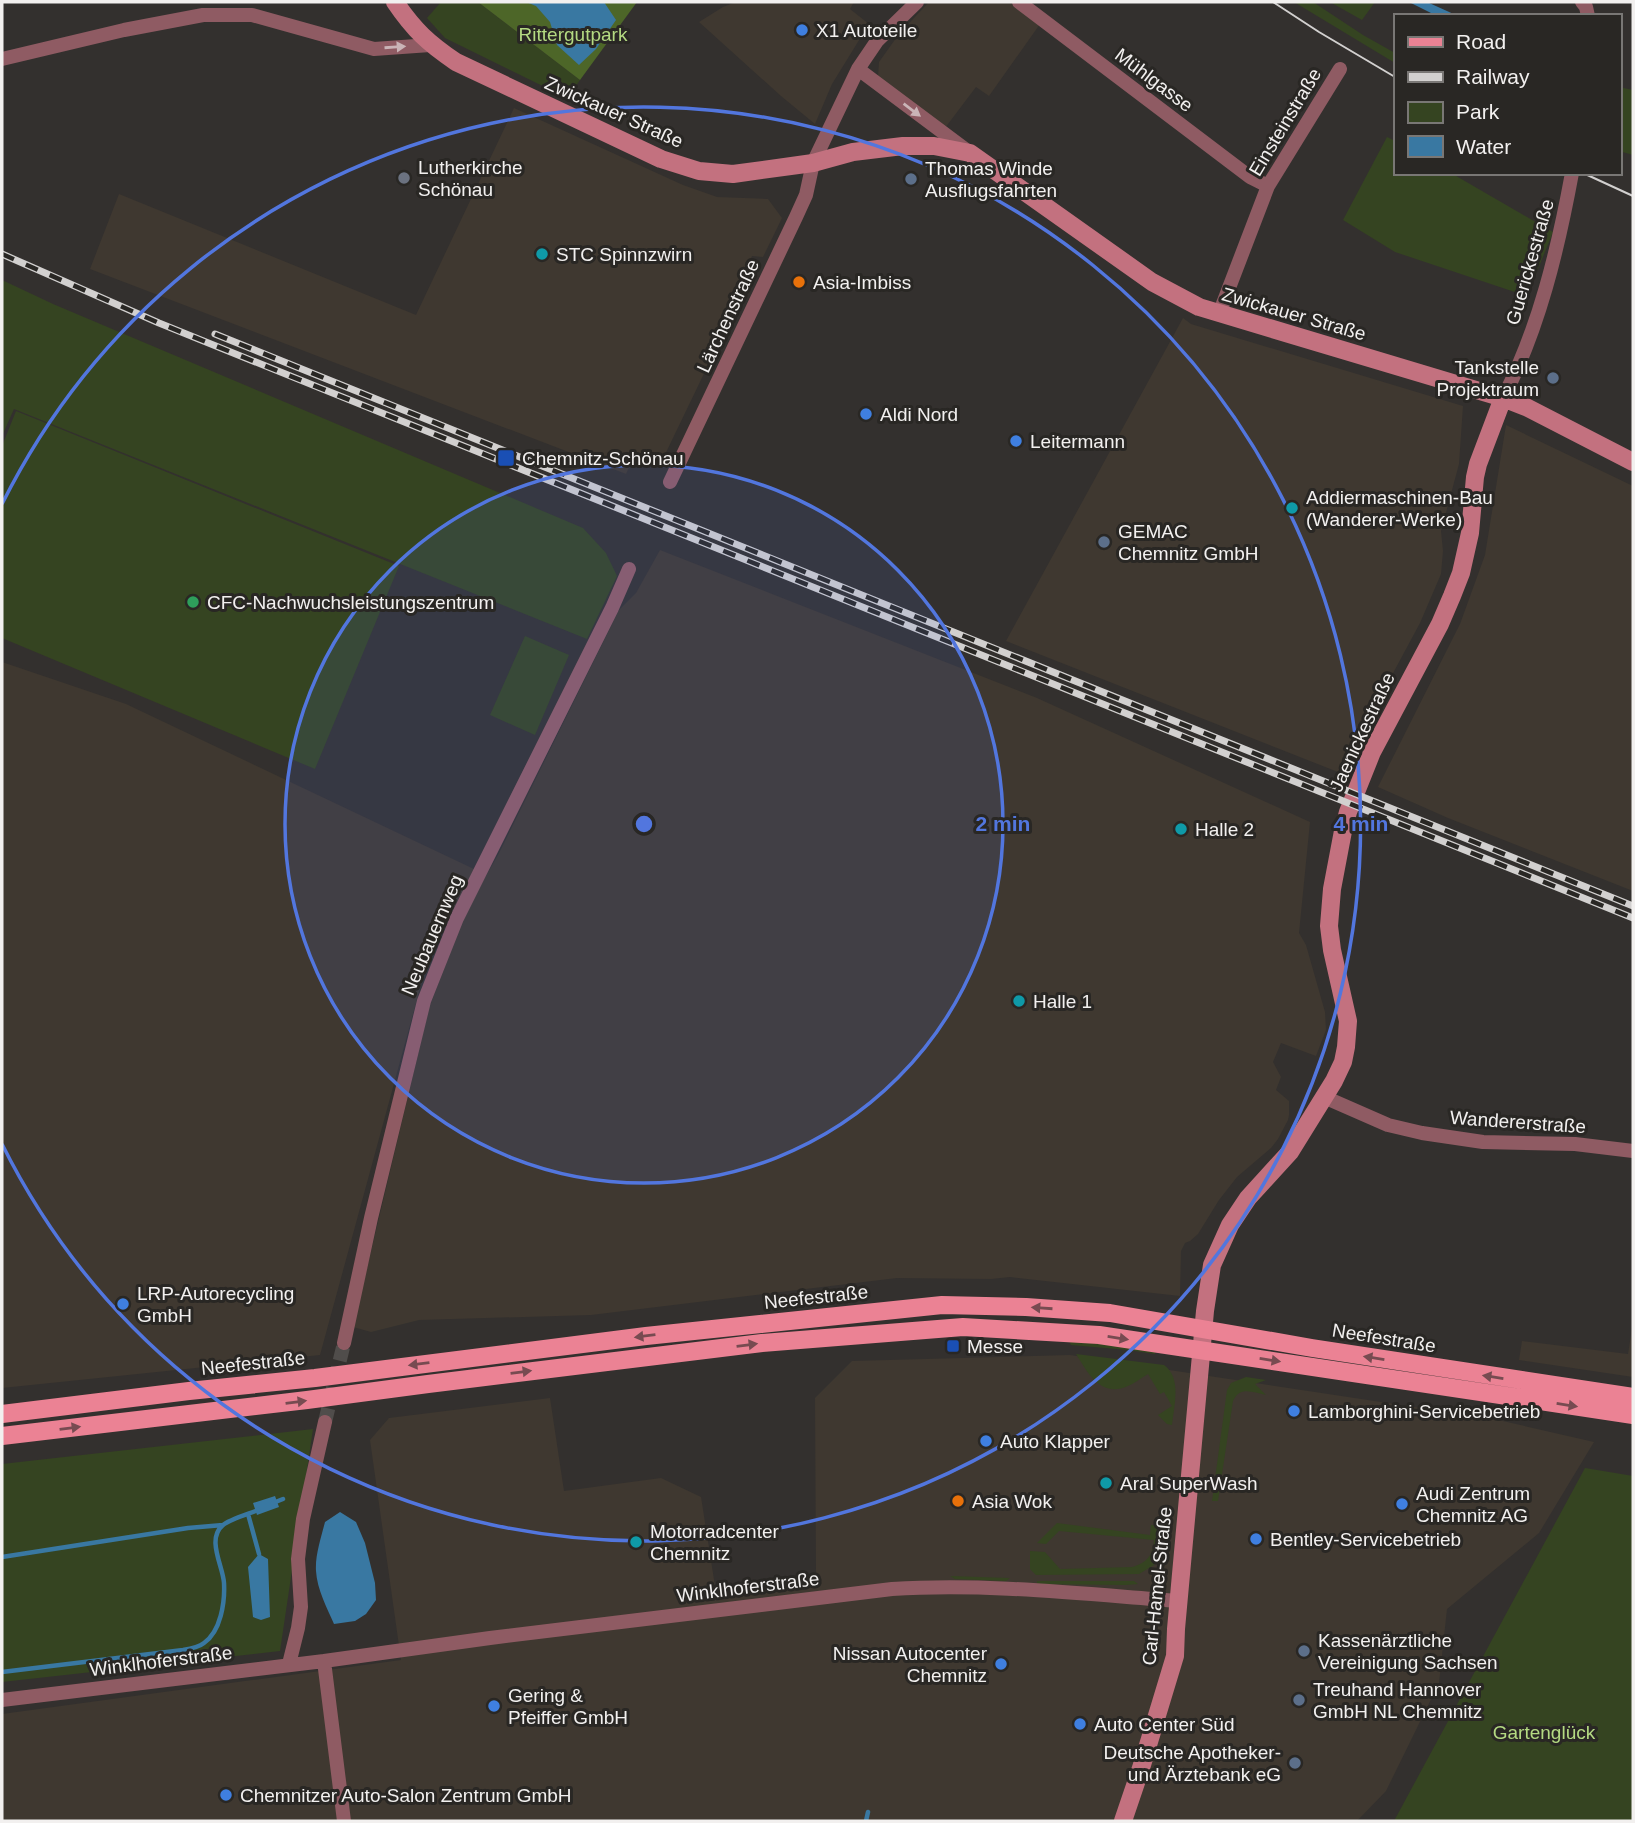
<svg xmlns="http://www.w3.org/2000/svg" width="1635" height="1823" font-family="Arial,sans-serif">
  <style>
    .built { fill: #3f3830 }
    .green { fill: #354421 }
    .forest { fill: #4d6628 }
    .water { fill: #3978a2 }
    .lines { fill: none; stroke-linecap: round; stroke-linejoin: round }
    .stream { stroke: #3978a2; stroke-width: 4.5 }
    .street-tunnel { stroke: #504d4b; stroke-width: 14; stroke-dasharray: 14 7; stroke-linecap: butt }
    .street { stroke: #8f5b63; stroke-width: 14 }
    .secondary { stroke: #c3717f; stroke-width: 18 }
    .primary { stroke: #eb8294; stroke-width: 18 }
    .tram { stroke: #d2d0cf; stroke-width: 2 }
    .rail-casing { stroke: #d2d0cf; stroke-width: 7 }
    .rail { stroke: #292724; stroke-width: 4.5; stroke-dasharray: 13; stroke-linecap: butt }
    .oneway { fill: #cab4b7 }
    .oneway2 { fill: #774b51 }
    .ring { fill: none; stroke: #5276de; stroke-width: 3.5 }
    .shop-dot { fill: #3f7fe0; stroke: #292724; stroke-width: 2.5 }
    .worship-dot { fill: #6b7280; stroke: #292724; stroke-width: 2.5 }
    .service-dot { fill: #5c6f8a; stroke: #292724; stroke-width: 2.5 }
    .culture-dot { fill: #0f9aa8; stroke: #292724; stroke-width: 2.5 }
    .food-dot { fill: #e8710a; stroke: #292724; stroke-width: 2.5 }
    .transit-dot { fill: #1a4fb4; stroke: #292724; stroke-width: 2.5 }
    .leisure-dot { fill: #2e9e5b; stroke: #292724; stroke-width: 2.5 }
    .labels { text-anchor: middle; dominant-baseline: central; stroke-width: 6; stroke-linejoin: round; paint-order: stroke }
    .poi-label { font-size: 19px; fill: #f2f0ef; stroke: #292724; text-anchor: start }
    .park-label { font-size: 19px; fill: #b4da82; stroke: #292724 }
    .street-label { font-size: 19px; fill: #f2f0ef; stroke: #292724 }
    .centre { fill: #5276de; stroke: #292724; stroke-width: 3.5 }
    .ring-label { font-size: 21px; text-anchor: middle; font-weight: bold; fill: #5276de; stroke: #292724; stroke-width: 6; stroke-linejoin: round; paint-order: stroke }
  </style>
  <rect width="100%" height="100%" fill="#33302e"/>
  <!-- built -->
  <path class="built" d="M736,2h118l-4,7 19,15 -37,60 -17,40 -34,-28 -82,-74 24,-15z
    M929,2h82l29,22 -51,72 -13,-9 -31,41 -67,-51 1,-15 20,-28z
    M514,108l169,77 34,12 51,2 14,19 -19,39 -11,-1 -48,99 7,4 -52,108 -24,-12 -9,19 -536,-205 29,-75 297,121z
    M1183,318l8,6 272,82 -4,58 -18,67 2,20 -2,23 -21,49 -64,119 -13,32 -337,-133z
    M1506,425l127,61v405l-185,-73 -70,-31 82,-163 25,-69z
    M660,550l377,148 273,124 -11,111 7,12 19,67 1,18 -10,26 -35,-13 -8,19 8,15 -5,13 13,11v14l-1,5 -10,19 -7,9 -34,29 -18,23 -21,34 -8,7 -5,2 -4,8 -1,45 -170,-19 -19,2 -94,-1 -306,37 -172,5 -48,12 -18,-5 76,-319 37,-97 33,-58 120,-243 17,-17z
    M2,662l124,42 348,165 -46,90 -108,396 -318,33z
    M1633,1322v55l-114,-17 3,-19 106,13z
    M1070,1355l424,64 100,23 -55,91 -92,76 -8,74 -53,108 -29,30h-1355v-107l399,-54 -31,-220 19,-22 161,-20 14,93 97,-13 40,19 14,89 101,-13 -1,-175 37,-37z"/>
  <!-- green -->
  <path class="green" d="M441,2h37l102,78 -13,18 -122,-60 -18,-20z
    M1294,2h19l50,33 32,18v10z
    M1330,2h45l-13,18z
    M1619,87l14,3v65l-14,-4z
    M1387,137l8,4v32h56l102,59 -26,64 -132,-44 -52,-32z
    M2,280l51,24 530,224 23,25 11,23 -30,63 -573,-230 -12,27z
    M16,411l383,155 -84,203 -313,-131v-192z
    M525,636l44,19 -34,80 -45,-20z
    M1068,1339l88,10 -1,5 -27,-4 -57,-5z
    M1076,1354l88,11c18,13 10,40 8,60l-5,-1 -9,-9 14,-9 -8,-14 -4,2 -12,-20c-7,4 -13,9 -20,12 -28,12 -40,-13 -52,-32z
    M1246,1377l20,3 -11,4 11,11c-14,-3 -26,-9 -33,6l-15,100h-6l15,-111 4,-7z
    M313,1429l-33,222 -278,31v-218z
    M1585,1468l48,8v345h-239z
    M1057,1523l93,12 1,-10 11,1 -3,32 -5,7 -15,9 -103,1 -6,-6v-18l15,1 15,17 72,-2c15,-4 21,-12 22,-27l-95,-9 -13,13 -9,-1z
    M950,1576l60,2 -4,3 -51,-2z
    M1037,1581h97l4,3 -13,1 -88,-1z"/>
  <!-- forest -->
  <path class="forest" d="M478,2h159l-57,78z"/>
  <!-- water -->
  <path class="water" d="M526,2h78l12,18 -20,29 -17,16 -22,-20 -7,-23 -14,-16z
    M1409,2h18l31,14h-21z
    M275,1496l4,11 -22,8 -4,-12z
    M340,1512l16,10 9,21 10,40 1,17 -10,14 -11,7 -21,3c-7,-16 -17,-35 -18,-53 -1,-16 5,-33 9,-49z
    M259,1554l9,5 2,58 -9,3 -8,-3 -5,-50z"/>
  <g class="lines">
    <!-- stream -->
    <path class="stream" d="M273,1503l10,-4
      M248,1514l11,40
      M2,1557l186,-29 35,-3
      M2,1672l181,-22c6,-1 16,-3 21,-7 17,-12 21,-41 20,-60 -1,-17 -18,-44 -1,-58 5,-5 28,-12 35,-15
      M866,1821l2,-9"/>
    <!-- street-tunnel -->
    <path class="street-tunnel" d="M325,1422l19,-79"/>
    <!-- street -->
    <path class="street" d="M1019,2l231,175 18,9
      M1582,2l4,5 2,9
      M2,59l122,-29 79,-15h49l122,34 56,-4
      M858,69l111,83
      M1219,314l49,-128 72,-117
      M1503,398c36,-69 55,-149 69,-225
      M670,482l126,-265 10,-22 7,-32 45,-94 19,-28 40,-39
      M1324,1097l64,28 34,8 61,9 92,2 58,7
      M344,1343l27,-125 53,-217 33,-83 155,-310 17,-39
      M324,1661l20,160
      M289,1664l9,-36 3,-21 -3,-48 5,-40 22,-97
      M2,1700l322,-39 166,-23 402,-49c95,-6 191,5 286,12"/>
    <!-- secondary -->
    <path class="secondary" d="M395,2c19,28 33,41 61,60l205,97 38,12 34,3 80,-11 40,-11 50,-6h31l36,7 182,129 47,25 304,91 23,9 107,55
      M1123,1821l19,-56 33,-109 1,-27 29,-318 7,-46 18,-40 18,-27 42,-46 44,-71 9,-19 3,-15 2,-26 -16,-71 -3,-24 3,-37 11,-58 5,-19 24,-60 68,-128 12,-28 9,-23 9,-40 5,-56 3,-13 25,-66"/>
    <!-- primary -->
    <path class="primary" d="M2,1414l187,-23 126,-13 331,-42 296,-31 84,2 84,6 202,35 321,49
      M2,1436l305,-36 121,-16 334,-41 201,-16 136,8 534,80"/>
    <!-- tram -->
    <path class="tram" d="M1273,2l46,30 76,45
      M1583,173l50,23"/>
    <!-- rail casing -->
    <g class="rail-casing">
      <path id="rail" d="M2,254l157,69 1474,595
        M215,334l1418,572"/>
    </g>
    <!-- rail -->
    <use href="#rail" class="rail"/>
  </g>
  <!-- one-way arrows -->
  <defs><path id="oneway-solid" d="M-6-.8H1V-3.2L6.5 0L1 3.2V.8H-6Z" transform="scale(1.75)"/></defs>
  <g class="oneway">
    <use href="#oneway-solid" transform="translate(395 47) rotate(-4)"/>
    <use href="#oneway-solid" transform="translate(912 110) rotate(37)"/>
  </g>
  <g class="oneway2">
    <use href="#oneway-solid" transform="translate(1042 1308) rotate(-176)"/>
    <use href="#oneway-solid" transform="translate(645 1336) rotate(173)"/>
    <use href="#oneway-solid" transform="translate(1118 1338) rotate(9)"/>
    <use href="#oneway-solid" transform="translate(747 1345) rotate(-7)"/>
    <use href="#oneway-solid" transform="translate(1374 1358) rotate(-171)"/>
    <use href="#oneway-solid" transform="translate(1270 1360) rotate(9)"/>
    <use href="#oneway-solid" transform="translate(419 1364) rotate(173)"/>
    <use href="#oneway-solid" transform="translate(521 1372) rotate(-7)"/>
    <use href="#oneway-solid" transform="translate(1493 1377) rotate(-171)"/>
    <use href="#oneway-solid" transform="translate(296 1402) rotate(-7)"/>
    <use href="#oneway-solid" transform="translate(1567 1405) rotate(9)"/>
    <use href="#oneway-solid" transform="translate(70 1428) rotate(-7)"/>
  </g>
  <!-- distance rings -->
  <circle cx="644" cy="824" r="359" fill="#5276de" fill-opacity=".12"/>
  <g class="ring">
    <circle cx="644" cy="824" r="359"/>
    <path d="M2 504A717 717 0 1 1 2 1144"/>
  </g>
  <!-- markers -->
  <g class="shop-dot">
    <circle cx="802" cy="30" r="7"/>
    <circle cx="866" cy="414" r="7"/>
    <circle cx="1016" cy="441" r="7"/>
    <circle cx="123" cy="1304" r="7"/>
    <circle cx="1294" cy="1411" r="7"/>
    <circle cx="986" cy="1441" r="7"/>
    <circle cx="1402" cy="1504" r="7"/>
    <circle cx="1256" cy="1539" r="7"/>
    <circle cx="1001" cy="1664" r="7"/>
    <circle cx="494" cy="1706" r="7"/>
    <circle cx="1080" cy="1724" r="7"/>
    <circle cx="226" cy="1795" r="7"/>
  </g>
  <circle class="worship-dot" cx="404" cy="178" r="7"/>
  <g class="service-dot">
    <circle cx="911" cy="179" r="7"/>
    <circle cx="1553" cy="378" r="7"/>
    <circle cx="1104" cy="542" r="7"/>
    <circle cx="1304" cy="1651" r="7"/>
    <circle cx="1299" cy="1700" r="7"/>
    <circle cx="1295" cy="1763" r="7"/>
  </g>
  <g class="culture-dot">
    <circle cx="542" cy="254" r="7"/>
    <circle cx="1292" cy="508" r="7"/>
    <circle cx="1181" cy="829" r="7"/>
    <circle cx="1019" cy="1001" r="7"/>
    <circle cx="1106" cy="1483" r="7"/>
    <circle cx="636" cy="1542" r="7"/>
  </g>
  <g class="food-dot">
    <circle cx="799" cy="282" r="7"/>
    <circle cx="958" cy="1501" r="7"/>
  </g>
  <g class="transit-dot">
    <rect x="497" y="449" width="18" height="18" rx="3.5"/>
    <rect x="946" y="1339" width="14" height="14" rx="3.5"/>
  </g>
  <circle class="leisure-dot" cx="193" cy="602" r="7"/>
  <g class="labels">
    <!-- poi labels -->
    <g class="poi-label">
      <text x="816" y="30">X1 Autoteile</text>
      <text x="418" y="167">Lutherkirche<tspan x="418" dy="22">Schönau</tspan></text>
      <text x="925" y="168">Thomas Winde<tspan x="925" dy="22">Ausflugsfahrten</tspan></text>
      <text x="556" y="254">STC Spinnzwirn</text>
      <text x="813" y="282">Asia-Imbiss</text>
      <text x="1539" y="367" text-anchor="end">Tankstelle<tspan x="1539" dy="22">Projektraum</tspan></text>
      <text x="880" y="414">Aldi Nord</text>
      <text x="1030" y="441">Leitermann</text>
      <text x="522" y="458">Chemnitz-Schönau</text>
      <text x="1306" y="497">Addiermaschinen-Bau<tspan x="1306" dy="22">(Wanderer-Werke)</tspan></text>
      <text x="1118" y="531">GEMAC<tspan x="1118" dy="22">Chemnitz GmbH</tspan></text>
      <text x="207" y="602">CFC-Nachwuchsleistungszentrum</text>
      <text x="1195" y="829">Halle 2</text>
      <text x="1033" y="1001">Halle 1</text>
      <text x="137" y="1293">LRP-Autorecycling<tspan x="137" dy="22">GmbH</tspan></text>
      <text x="967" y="1346">Messe</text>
      <text x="1308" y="1411">Lamborghini-Servicebetrieb</text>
      <text x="1000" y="1441">Auto Klapper</text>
      <text x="1120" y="1483">Aral SuperWash</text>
      <text x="1416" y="1493">Audi Zentrum<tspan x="1416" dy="22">Chemnitz AG</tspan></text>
      <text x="972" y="1501">Asia Wok</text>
      <text x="650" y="1531">Motorradcenter<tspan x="650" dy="22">Chemnitz</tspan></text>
      <text x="1270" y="1539">Bentley-Servicebetrieb</text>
      <text x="1318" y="1640">Kassenärztliche<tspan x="1318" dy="22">Vereinigung Sachsen</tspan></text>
      <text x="987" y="1653" text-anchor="end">Nissan Autocenter<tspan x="987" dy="22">Chemnitz</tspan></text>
      <text x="1313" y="1689">Treuhand Hannover<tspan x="1313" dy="22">GmbH NL Chemnitz</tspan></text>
      <text x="508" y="1695">Gering &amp;<tspan x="508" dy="22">Pfeiffer GmbH</tspan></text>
      <text x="1094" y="1724">Auto Center Süd</text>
      <text x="1281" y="1752" text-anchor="end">Deutsche Apotheker-<tspan x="1281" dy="22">und Ärztebank eG</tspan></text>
      <text x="240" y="1795">Chemnitzer Auto-Salon Zentrum GmbH</text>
    </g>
    <!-- park labels -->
    <g class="park-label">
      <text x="573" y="34">Rittergutpark</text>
      <text x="1544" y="1732">Gartenglück</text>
    </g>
    <!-- street labels -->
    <g class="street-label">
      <text transform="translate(1154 80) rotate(37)">Mühlgasse</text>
      <text transform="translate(614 112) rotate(24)">Zwickauer Straße</text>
      <text transform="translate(1285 122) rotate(-59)">Einsteinstraße</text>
      <text transform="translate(1530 262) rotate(-74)">Guerickestraße</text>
      <text transform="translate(1294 314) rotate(16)">Zwickauer Straße</text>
      <text transform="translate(728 316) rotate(-65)">Lärchenstraße</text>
      <text transform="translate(1362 732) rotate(-65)">Jaenickestraße</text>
      <text transform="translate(432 935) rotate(-67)">Neubauernweg</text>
      <text transform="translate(1518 1122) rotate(4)">Wandererstraße</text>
      <text transform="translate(816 1297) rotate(-6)">Neefestraße</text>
      <text transform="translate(1384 1338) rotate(9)">Neefestraße</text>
      <text transform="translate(253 1363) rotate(-6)">Neefestraße</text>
      <text transform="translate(1157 1586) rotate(-84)">Carl-Hamel-Straße</text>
      <text transform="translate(748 1587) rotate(-7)">Winklhoferstraße</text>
      <text transform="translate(161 1661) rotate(-7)">Winklhoferstraße</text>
    </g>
  </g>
  <circle cx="644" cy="824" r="10" class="centre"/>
  <g class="ring-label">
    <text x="1003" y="831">2 min</text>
    <text x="1361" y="831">4 min</text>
  </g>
  <!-- border -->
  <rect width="1635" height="1823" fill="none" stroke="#f2f0ef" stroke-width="7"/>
  <!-- legend -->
  <rect x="1394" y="14" width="228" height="161" fill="#292724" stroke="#797775" stroke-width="2"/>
  <rect x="1408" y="37" width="35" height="10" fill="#eb8294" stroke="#797775" stroke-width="2"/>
  <text x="1456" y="49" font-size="21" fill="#f2f0ef">Road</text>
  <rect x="1408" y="72" width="35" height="10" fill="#d2d0cf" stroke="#797775" stroke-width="2"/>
  <text x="1456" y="84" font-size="21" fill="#f2f0ef">Railway</text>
  <rect x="1408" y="102" width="35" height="21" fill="#354421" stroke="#797775" stroke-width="2"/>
  <text x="1456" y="119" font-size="21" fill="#f2f0ef">Park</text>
  <rect x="1408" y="136" width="35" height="21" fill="#3978a2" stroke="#797775" stroke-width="2"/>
  <text x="1456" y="154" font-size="21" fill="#f2f0ef">Water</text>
</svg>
